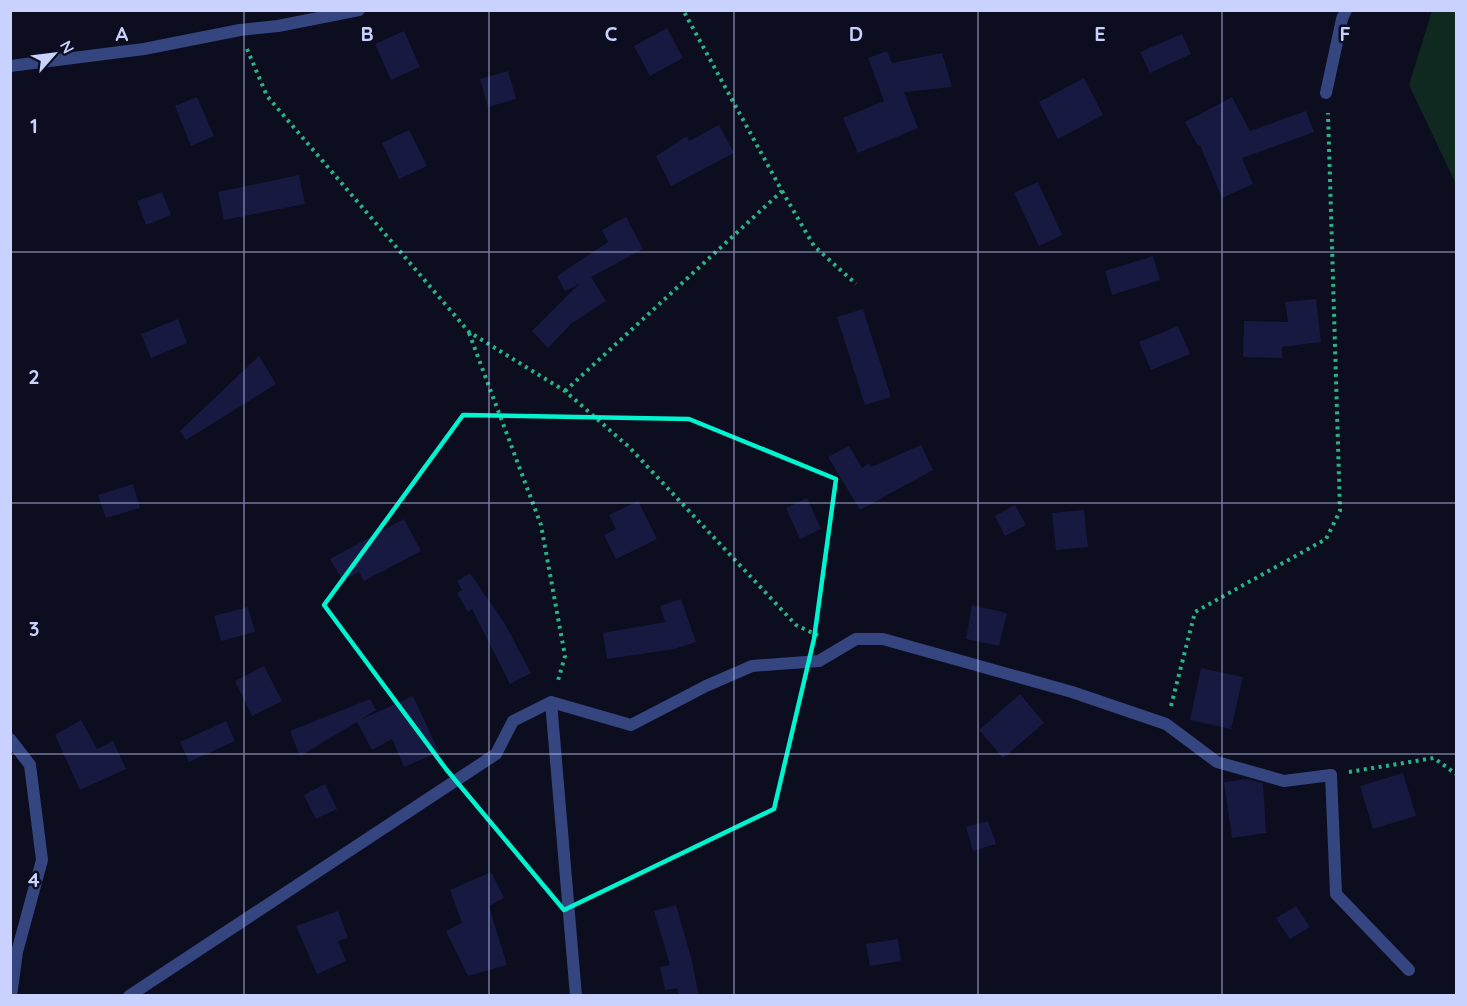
<svg xmlns="http://www.w3.org/2000/svg" width="1467" height="1006" font-family="Quicksand,sans-serif">
  <style>
    .green { fill: #0f2921 }
    .building { fill: #171940 }
    .lines { fill: none; stroke-linecap: round; stroke-linejoin: round }
    .path { stroke: #2ab388; stroke-width: 4; stroke-dasharray: 3 4.5; stroke-linecap: butt }
    .service { stroke: #35457f; stroke-width: 12 }
    .minor { stroke: #35457f; stroke-width: 12 }
    .tertiary { stroke: #35457f; stroke-width: 12 }
    .marked { fill: none; stroke: #00f4cf; stroke-width: 4.5; stroke-linejoin: round }
    .grid { fill: none; stroke: #c9d1ff; stroke-width: 1.5; stroke-opacity: 0.55 }
    .grid-label { font-size: 20px; text-anchor: middle; font-weight: bold; fill: #c9d1ff; stroke: #0c0d1f; stroke-width: 5; stroke-linejoin: round; paint-order: stroke }
  </style>
  <rect width="100%" height="100%" fill="#0c0d1f"/>
  <!-- green -->
  <path class="green" d="M1432,11h24v173l-47,-99z"/>
  <!-- building -->
  <path class="building" d="M667,28l16,30 -33,18 -16,-30z
    M404,31l16,36 -29,13 -16,-36z
    M1182,34l9,20 -41,19 -10,-21z
    M887,51l5,12 50,-10 10,34 -48,5 14,36 -60,25 -15,-35 41,-17 -16,-43z
    M508,71l8,28 -28,8 -8,-28z
    M1084,78l19,37 -45,24 -19,-37z
    M197,97l17,39 -23,10 -16,-40z
    M1232,97l18,34 56,-20 8,21 -72,26 11,26 -31,14 -22,-53 -2,1 -13,-24z
    M719,125l15,28 -63,33 -15,-30 31,-20 2,5z
    M409,130l18,36 -28,13 -17,-36z
    M299,175l6,29 -81,16 -6,-28z
    M1038,182l24,53 -23,11 -25,-53z
    M162,192l9,23 -25,10 -9,-24z
    M626,217l17,32 -52,28 15,24 -35,23 -23,24 -16,-17 47,-47 -14,7 -8,-15 51,-34 -6,-12z
    M1153,256l7,24 -48,15 -7,-24z
    M1316,299l5,43 -39,5v11l-39,-1 1,-36 44,1 -3,-20z
    M863,309l28,88 -26,8 -28,-88z
    M178,319l9,24 -36,15 -10,-24z
    M1178,326l12,28 -39,16 -12,-28z
    M259,356l17,28 -90,56 -6,-9z
    M921,445l12,25 -73,40 -32,-53 21,-11 13,22 7,-5 2,4z
    M133,484l7,24 -34,10 -8,-23z
    M807,498l14,31 -21,10 -14,-31z
    M638,501l19,38 -41,20 -12,-24 12,-6 -7,-14z
    M1015,505l11,20 -21,11 -10,-20z
    M1084,510l4,37 -32,3 -4,-37z
    M404,519l17,32 -57,30 -5,-9 -16,9 -13,-22z
    M470,573l35,51 26,49 -21,11 -38,-75 -4,3 -11,-19 5,-3 -5,-9z
    M681,599l15,43 -22,7 -67,10 -4,-26 62,-11 -5,-16z
    M972,605l35,8 -8,33 -33,-7z
    M248,607l7,25 -34,9 -7,-25z
    M264,666l18,35 -30,15 -17,-35z
    M1201,668l42,9 -12,52 -41,-9z
    M1020,694l24,29 -41,35 -24,-28z
    M413,696l26,56 -35,15 -12,-28 -20,11 -15,-28 -57,34 -10,-25 80,-32 6,11 -16,10z
    M81,720l16,29 16,-8 13,28 -46,21 -25,-55z
    M226,721l9,20 -46,21 -9,-20z
    M1403,773l13,43 -43,13 -13,-43z
    M1247,779l16,4 3,50 -34,5 -8,-56z
    M325,784l12,25 -21,10 -12,-24z
    M988,821l8,23 -23,7 -7,-24z
    M491,872l13,26 -15,8 18,59 -39,11 -22,-45 16,-8 -12,-33z
    M676,905l16,56 7,35h-20l-2,-8 -12,2 -5,-23 10,-2 -16,-54z
    M1296,906l14,21 -20,12 -14,-21z
    M338,911l10,27 -10,3 8,20 -29,13 -21,-48z
    M898,939l3,22 -31,5 -4,-22z"/>
  <g class="lines">
    <!-- path -->
    <path class="path" d="M247,49l20,47 202,236 96,59 64,56 167,178 23,11
      M782,191l32,55 42,38
      M469,333l72,192 24,131 -8,28
      M565,391l217,-200 -99,-181
      M1171,706l24,-94 131,-73 14,-28 -12,-398
      M1349,772l85,-14 22,16"/>
    <!-- service -->
    <path class="service" d="M1326,93l16,-74 4,-9
      M10,739l20,26 12,95 -25,92 -6,44
      M1331,775l5,119 73,76"/>
    <!-- minor -->
    <path class="minor" d="M551,702l25,294
      M129,996l367,-242 17,-33 38,-19 80,23 75,-39 46,-20 67,-5 37,-22h27l189,53 94,32 51,38 67,19 47,-6"/>
    <!-- tertiary -->
    <path class="tertiary" d="M10,66l134,-17 96,-19 38,-4 81,-16"/>
  </g>
  <!-- marked area -->
  <path class="marked" d="M463,415l226,4 147,60 -22,160 -40,170 -210,101 -118,-141 -122,-164z"/>
  <!-- grid -->
  <path class="grid" d="M244,10v986M489,10v986M734,10v986M978,10v986M1222,10v986M10,252h1446M10,503h1446M10,754h1446"/>
  <g class="grid-label">
    <text x="122" y="41">A</text>
    <text x="367" y="41">B</text>
    <text x="611" y="41">C</text>
    <text x="856" y="41">D</text>
    <text x="1100" y="41">E</text>
    <text x="1345" y="41">F</text>
    <text x="34" y="133">1</text>
    <text x="34" y="384">2</text>
    <text x="34" y="636">3</text>
    <text x="34" y="887">4</text>
  </g>
  <!-- border -->
  <rect width="1467" height="1006" fill="none" stroke="#c9d1ff" stroke-width="24"/>
  <!-- north arrow -->
  <g transform="translate(54 54) rotate(62)" stroke="#0c0d1f" stroke-width="4.5" paint-order="stroke">
  <path d="M0-4.5L10 22L0 15L-10 22Z" fill="#c9d1ff"/>
  <text y="-9" font-size="16" font-weight="bold" text-anchor="middle" fill="#c9d1ff">N</text>
  </g>
</svg>
